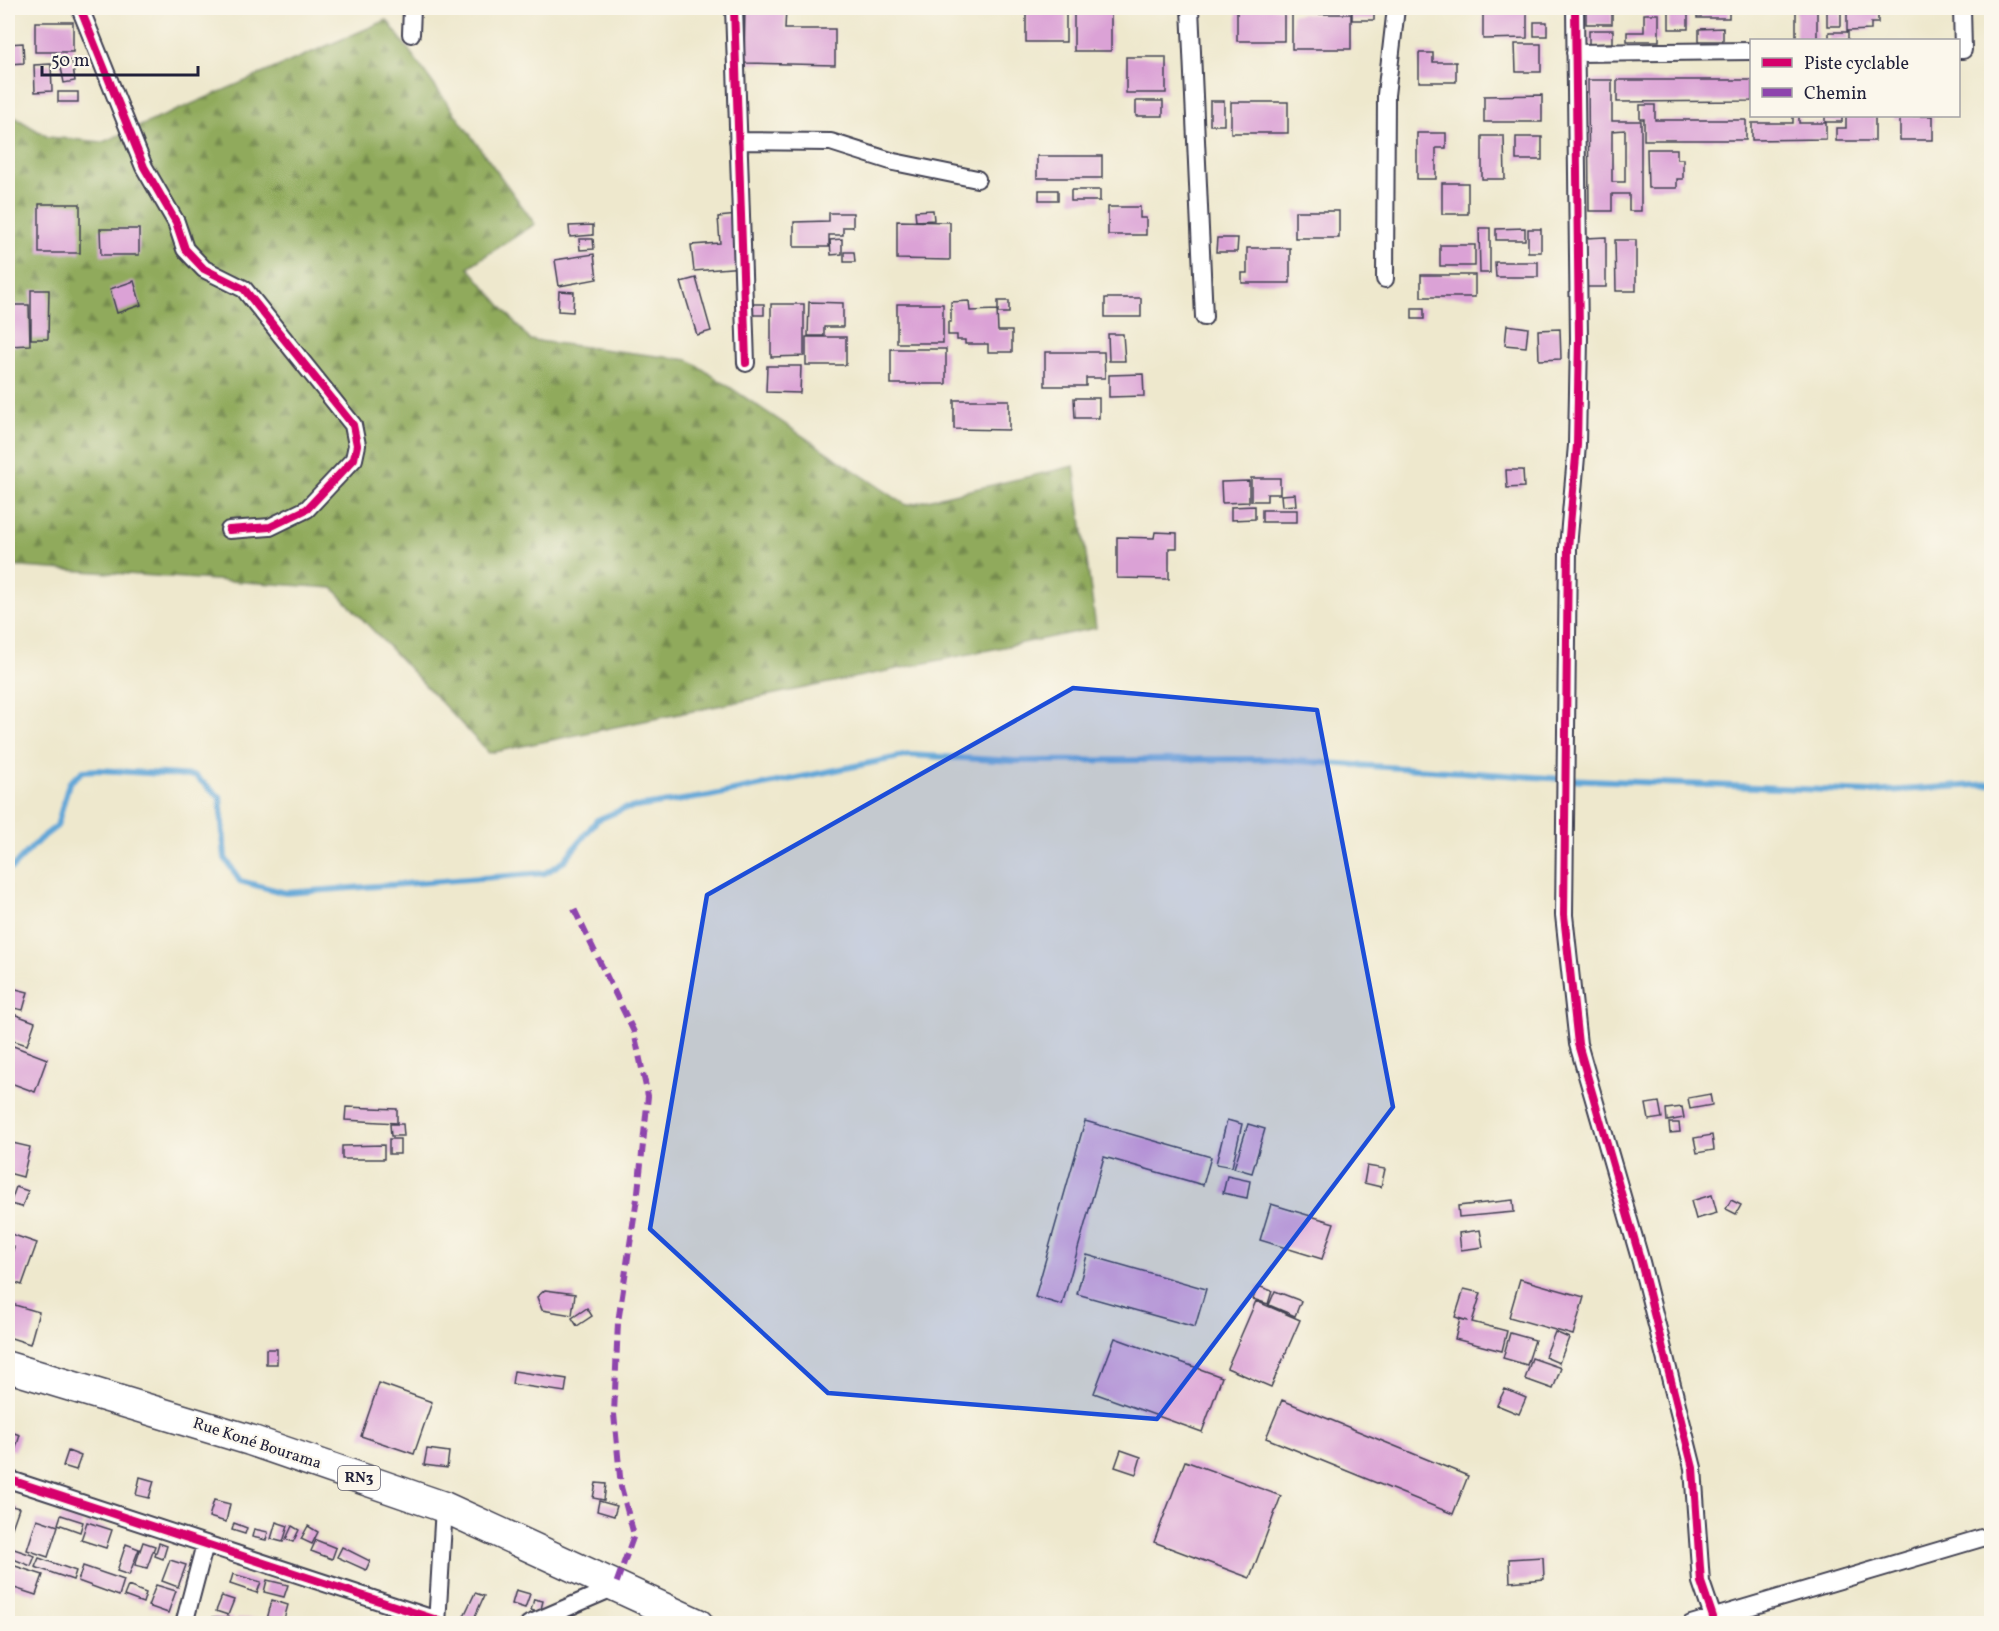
<svg xmlns="http://www.w3.org/2000/svg" width="1999" height="1631" font-family="Vollkorn,serif">
  <style>
    .forest { fill: url(#forest-firs); stroke: #59664c; stroke-width: 1.5 }
    .lines { fill: none; stroke-linecap: round; stroke-linejoin: round }
    .stream { stroke: #61a6d7; stroke-width: 6 }
    .building { fill: #dba2d6; fill-rule: evenodd }
    .street-casing { stroke: #414051; stroke-width: 20 }
    .highway-casing { stroke: #414051; stroke-width: 33 }
    .street { stroke: #fff; stroke-width: 16 }
    .highway { stroke: #fff; stroke-width: 30 }
    .quiet { stroke: #8e44ad; stroke-width: 6; stroke-dasharray: 12 6; stroke-linecap: butt }
    .cycleway-casing { stroke: #fbf7ec; stroke-width: 11 }
    .cycleway { stroke: #d6006c; stroke-width: 8 }
    .marked { fill: #1d4ed8; fill-opacity: 0.2; stroke: #1d4ed8; stroke-width: 4.5; stroke-linejoin: round }
    .labels { text-anchor: middle; dominant-baseline: central; stroke-width: 4.5; stroke-linejoin: round; paint-order: stroke }
    .shield { fill: #fbf7ec; stroke: #636270; stroke-width: 1.5 }
    .shield-label { font-size: 15px; font-weight: bold; fill: #22223b }
    .street-label { font-size: 16px; fill: #22223b; stroke: #fbf7ec }
  </style>
  <defs>
    <pattern id="forest-firs" width="22" height="20" patternUnits="userSpaceOnUse" patternTransform="scale(1.5)"><rect width="22" height="20" fill="#90aa5c"/><path d="M5 1l3.5 6h-7zM16 11l3.5 6h-7z" fill="#758a4d"/></pattern>
  </defs>
  <rect width="100%" height="100%" fill="#fbf7ec"/>
  <filter id="ink" filterUnits="userSpaceOnUse"><feTurbulence type="fractalNoise" baseFrequency=".0167" numOctaves="2"/><feDisplacementMap in="SourceGraphic" scale="12" xChannelSelector="R" yChannelSelector="G"/><feConvolveMatrix kernelMatrix="1 2 1 2 8 2 1 2 1" color-interpolation-filters="sRGB"/></filter>
  <filter id="wash" filterUnits="userSpaceOnUse"><feTurbulence type="fractalNoise" baseFrequency=".008" numOctaves="4" result="noise"/><feDisplacementMap in="SourceGraphic" scale="24" xChannelSelector="R" yChannelSelector="G"/><feGaussianBlur stdDeviation="1.35" result="paint"/><feColorMatrix in="noise" values="0 0 0 0 0 0 0 0 0 0 0 0 0 0 0 0 0 1.4 0 .05"/><feComposite in="paint" operator="in"/></filter>
  <g filter="url(#wash)">
    <rect width="100%" height="100%" fill="#eee8cd"/>
    <!-- forest -->
    <path class="forest" d="M387,20l148,204 -67,43 62,73 159,20 217,145 168,-39 22,162 -607,125 -156,-165 -325,-22v-453l40,24 55,5z"/>
    <g class="lines">
      <!-- stream -->
      <path class="stream" d="M8,869l4,-1 28,-29 17,-13 12,-43 14,-12 16,-1 96,6 25,21 5,61 15,23 46,12 259,-20 18,-11 34,-42 26,-11 86,-13 200,-41 106,6 251,-2 299,20 306,13 121,-8"/>
    </g>
    <g id="blocks">
      <!-- building -->
      <path class="building" d="M745,8h41l-1,21h50v36l-91,-2z
        M1026,8h40v34h-40z
        M1074,8h37v43h-37z
        M1237,8h47v33h-47z
        M1352,8h22v12h-22z
        M1483,8h44v30l-44,1z
        M1586,8h26v16h-26z
        M1669,8h19v21h-19z
        M1697,8h32v10h-32z
        M1796,8h21v32h-21z
        M1827,8h14v18h-14z
        M1847,8h31v15h-7v7l-24,1z
        M1292,14h59v35h-59z
        M1644,14h15v27h-32v-9h17z
        M35,22h38v30h-38z
        M1534,22h13v14h-13z
        M1723,28v13h-24v-12z
        M1589,30h24v13l-24,1z
        M1829,32h19v8h-19z
        M23,43l1,20 -16,1v-20z
        M1515,44h26v28h-25z
        M1419,53h14v9h23v20h-37z
        M1126,57h40v36h-40z
        M72,60l3,21 -11,2 -4,-21z
        M51,64l1,27 -17,1 -1,-27z
        M1588,80h24v41h29v90h-12v-17h-17v17h-23zM1625,130v52h-13v-51z
        M1617,80h135v21l-135,1z
        M58,92h20v10h-20z
        M1542,95v27h-58v-26z
        M1136,101h27v15h-27z
        M1210,101h14v24h-14z
        M1231,102h57v31h-57z
        M1640,105h15v15h91v20h-102v-21h-4z
        M1793,116h6v7h27v16l-74,1v-17h41z
        M1825,116h17v6h-17z
        M1846,116h29v25h-39v-13h10z
        M1894,116h39v24h-33v-21h-6z
        M1417,133h29v15h-10v31h-19z
        M1482,136h22l1,43h-23z
        M1516,137h26v23h-26z
        M1647,149h30v10h6v20h-6v9h-29z
        M1037,156h65v22h-65z
        M1442,183h26v31h-26z
        M1039,190h19v10h-19z
        M1071,190h29v11h-29z
        M39,204h41v49h-41z
        M1108,207h32v11h6v17h-38z
        M933,210l1,10 -18,1 -1,-10z
        M1295,211h44v27h-44z
        M829,213h24v14h-10v8h-14v12h-35v-25l35,-1z
        M738,215l5,52 -49,4 -3,-26 29,-2 -2,-26z
        M897,221l53,1v38l-53,-1z
        M593,225v10l-23,2 -1,-11z
        M1479,228h11v45h-10z
        M1525,228v12h-29v-11z
        M100,229h39v26h-38z
        M1528,229h13v23h-13z
        M1606,237v50h-19l-1,-49z
        M1217,238h21l-1,14h-21z
        M579,239h14l1,10 -14,1z
        M842,239v15l-11,1 -1,-15z
        M1615,240h21v51h-20z
        M1440,245h35v21h-35z
        M1247,248h43v35h-48v-10h5z
        M844,252h10l1,10h-11z
        M594,254l3,25 -38,7 -4,-26z
        M1495,262h43v15h-42z
        M1421,275h54v22h-54z
        M696,278l15,53 -14,4 -16,-53z
        M134,281l7,24 -24,8 -7,-24z
        M31,290h18l-1,49h-17z
        M559,291l15,1 -1,20 -15,-1z
        M1105,298h36v19h-36z
        M969,301l1,10 27,-1 1,21h14v21h-24v-8h-23v-4h-8v-5h-9v-13h3v-20z
        M998,301h11v12h-11z
        M809,302l34,1v24h-19v9h-16z
        M750,304h14v11h-14z
        M771,304h33v52l-33,1z
        M897,304h46v39h-46z
        M8,305h21l1,40 -22,1z
        M1412,308h12v11h-12z
        M1507,325l21,3 -2,19 -21,-2z
        M1560,329l1,30 -22,1 -1,-30z
        M1108,334h15l2,27h-16z
        M806,337h40v28h-40z
        M891,349h55v35h-55z
        M1045,352h59l1,26h-19v8h-41z
        M767,366h34l-1,27 -34,-1z
        M1143,374l1,22 -35,1v-22z
        M1074,398h25v20h-24z
        M954,400h55v30l-55,-1z
        M1506,470h17l1,17 -17,1z
        M1251,478h29v16h-13v7h-16z
        M1249,481v21l-27,1 -1,-21z
        M1295,494l1,11 -14,1 -1,-11z
        M1255,506v13l-24,1v-13z
        M1262,510h35v12h-35z
        M1155,532l22,1v15h-8v31l-52,-1v-41l37,1z
        M8,987l20,5 -5,18 -15,-3z
        M8,1012l27,10 -8,23 -19,-6z
        M8,1044l39,15 -12,33 -27,-10z
        M1710,1094l2,11 -22,4 -2,-11z
        M1659,1102l3,16 -13,2 -3,-16z
        M346,1107l51,2v14l-52,-3z
        M1682,1107l2,11 -17,3 -1,-12z
        M1227,1120l15,4 -10,43 -16,-3z
        M1085,1121l126,36 -8,28 -99,-28 -42,148 -27,-8z
        M1669,1123h10l1,9 -10,1z
        M390,1124h13l1,12h-13z
        M1248,1124l17,5 -13,44 -18,-5z
        M1712,1135l2,15 -17,3 -3,-15z
        M389,1139h11v15h-11z
        M8,1142l22,5 -7,30 -15,-4z
        M384,1145v14h-42v-13z
        M1367,1166l18,3 -4,18 -17,-4z
        M1227,1176l23,5 -3,17 -24,-5z
        M16,1187l12,4 -6,16 -12,-3z
        M1712,1195l5,18 -21,6 -5,-18z
        M1513,1200l1,12 -55,5 -1,-11z
        M1731,1200l10,5 -5,9 -10,-5z
        M1271,1204l63,19 -12,36 -62,-19z
        M1480,1230l3,17 -22,3 -2,-17z
        M8,1233l29,10 -15,42 -14,-5v-22l2,1 4,-12 -6,-2z
        M1087,1255l119,34 -11,38 -118,-33z
        M1520,1279l64,18 -11,38 -64,-18z
        M1258,1286l14,5 -4,13 -15,-5z
        M1464,1289l17,4 -9,29 35,9 -5,20 -47,-12 5,-20 8,2 -13,-4z
        M545,1290l30,4 -3,21 -30,-5 -5,-13z
        M1275,1291l26,10 -6,15 -26,-11z
        M1256,1301l44,19 -29,67 -44,-19z
        M8,1303l31,9 -9,32 -22,-7z
        M587,1308l5,8 -15,10 -5,-8z
        M1555,1332l14,6 -10,25 -14,-6z
        M1510,1333l25,7 -8,25 -24,-7z
        M1115,1338l107,39 -20,55 -108,-39z
        M266,1349h11v15h-11z
        M1532,1358l29,10 -8,21 -28,-10z
        M514,1371l53,8 -2,13 -53,-8z
        M379,1383l53,19 -18,52 -53,-18z
        M1505,1389l21,9 -7,16 -22,-9z
        M1282,1400l186,76 -15,38 -187,-76z
        M8,1431l12,4 -5,16 -7,-3z
        M427,1449l22,3 -2,16 -23,-3z
        M1121,1450l20,7 -5,17 -21,-7z
        M68,1451l13,5 -5,14 -13,-4z
        M1185,1461l96,35 -31,82 -96,-36z
        M140,1477l14,4 -5,17 -13,-3z
        M596,1483l10,1 -2,16 -11,-2z
        M214,1500l16,4 -4,18 -17,-5z
        M599,1501l18,5 -3,10 -17,-5z
        M8,1505l11,3 -7,20 -4,-2z
        M61,1515l22,7 -3,10 -22,-8z
        M37,1519l21,7 -10,31 -21,-7z
        M87,1522l25,8 -6,18 -25,-8z
        M276,1522l12,4 -5,16 -12,-3z
        M234,1523l13,5 -2,6 -13,-4z
        M292,1526l7,4 -6,12 -7,-3z
        M308,1526l10,6 -6,12 -11,-5z
        M254,1529l14,3 -2,8 -14,-3z
        M316,1540l20,8 -4,11 -21,-8z
        M143,1542l12,4 -8,22 -12,-3z
        M159,1543l8,3 -4,13 -8,-3z
        M126,1544l13,5 -10,26 -12,-4z
        M8,1547l27,9 -4,10 -23,-9z
        M342,1547l28,14 -4,9 -29,-13z
        M1543,1557l1,22 -34,3 -1,-23z
        M39,1558l37,13 -3,9 -38,-13z
        M170,1560l16,5 -8,22 -16,-6z
        M12,1565l31,10 -7,20 -28,-9v-8z
        M83,1566l41,14 -5,16 -41,-15z
        M233,1574l28,8 -4,11 -27,-9z
        M267,1580l21,5 -4,12 -20,-5z
        M156,1585l20,6 -8,22 -20,-7z
        M128,1586l18,7 -3,10 -19,-7z
        M516,1590l14,4 -5,14 -13,-4z
        M475,1593l9,3 -12,27 -9,-5z
        M222,1596l12,4 -6,15 -12,-4z
        M534,1599l9,2 -3,12 -9,-3z
        M272,1600l16,5 -5,18h-17z
        M213,1617l20,1v5h-20z
        M237,1618l23,1 -1,4h-23z"/>
    </g>
  </g>
  <g filter="url(#ink)">
    <use href="#blocks" fill-opacity="0" stroke="#414051" stroke-width="1.5"/>
    <g class="lines">
      <!-- street casing -->
      <g class="street-casing">
        <path id="street" d="M80,8l64,159 32,55 9,27 19,20 40,20 109,136 4,20 -3,14 -47,50 -37,18 -41,3
          M734,8l12,355
          M1190,8l14,309
          M1575,8l4,330 -2,107 -9,103 -4,367 14,129 63,218 52,206 8,114 12,35
          M411,34l1,-26
          M1958,50h5l-1,-42
          M1575,53l177,-2
          M738,141l93,1 63,20 83,17
          M1385,279l1,-184 10,-87
          M8,1479l429,141
          M184,1624l21,-80
          M437,1624l7,-117
          M529,1624l86,-37
          M1691,1624l301,-89"/>
      </g>
      <!-- highway casing -->
      <g class="highway-casing">
        <path id="highway" d="M8,1367l242,73 194,67 254,117"/>
      </g>
      <!-- street -->
      <use href="#street" class="street"/>
      <!-- highway -->
      <use href="#highway" class="highway"/>
      <!-- quiet -->
      <path class="quiet" d="M574,909l60,123 14,64 -10,96 -20,130 -4,92 7,73 13,48 -19,52"/>
      <!-- cycleway casing -->
      <g class="cycleway-casing">
        <path id="cycleway" d="M80,8l64,159 32,55 9,27 19,20 40,20 109,136 4,20 -3,14 -47,50 -37,18 -41,3
          M734,8l12,355
          M1575,8l4,330 -2,107 -9,103 -4,367 14,129 63,218 52,206 8,114 12,35
          M8,1479l429,141"/>
      </g>
      <!-- cycleway -->
      <use href="#cycleway" class="cycleway"/>
    </g>
  </g>
  <!-- marked area -->
  <path class="marked" d="M1073,688l244,22 76,397 -236,312 -329,-26 -178,-164 57,-334z"/>
  <g class="labels">
    <!-- shield labels -->
    <rect class="shield" x="338" y="1466" width="42" height="24" rx="4.5"/>
    <g class="shield-label">
      <text x="359" y="1478">RN3</text>
    </g>
    <!-- street labels -->
    <g class="street-label">
      <text transform="translate(257 1444) rotate(18)">Rue Koné Bourama</text>
    </g>
  </g>
  <!-- margin -->
  <rect width="1999" height="1631" fill="none" stroke="#fbf7ec" stroke-width="30"/>
  <!-- legend -->
  <rect x="1750" y="39" width="210" height="78" fill="#fbf7ec" stroke="#a4a2a5" stroke-width="1.5"/>
  <rect x="1762" y="58" width="30" height="9" fill="#d6006c" stroke="#a4a2a5" stroke-width="1.5"/>
  <text x="1804" y="69" font-size="18" fill="#22223b">Piste cyclable</text>
  <rect x="1762" y="88" width="30" height="9" fill="#8e44ad" stroke="#a4a2a5" stroke-width="1.5"/>
  <text x="1804" y="99" font-size="18" fill="#22223b">Chemin</text>
  <!-- scale -->
  <path d="M42 66v9h156v-9" fill="none" stroke="#22223b" stroke-width="3"/>
  <text x="51" y="66" font-size="18" fill="#22223b" stroke="#fbf7ec" stroke-width="4.5" paint-order="stroke">50 m</text>
</svg>
